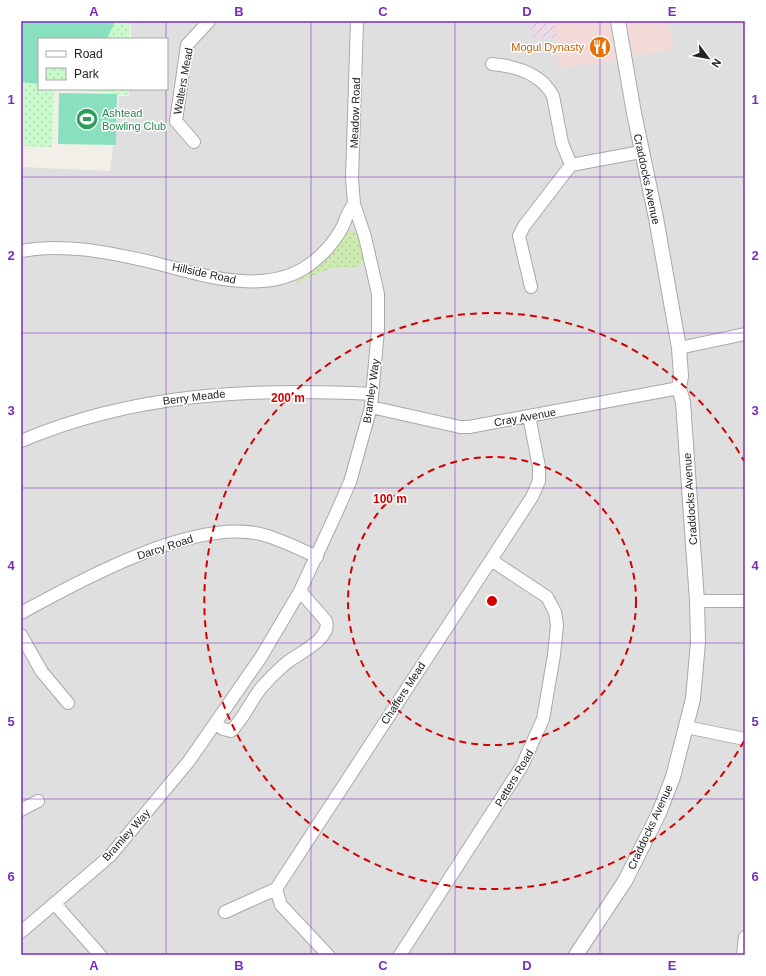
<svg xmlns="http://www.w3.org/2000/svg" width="766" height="976" font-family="Arial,sans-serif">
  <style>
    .residential { fill: #e0dfdf }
    .commercial { fill: #f2dad9 }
    .industrial { fill: url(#industrial-furrows) }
    .grass { fill: url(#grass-dots) }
    .park { fill: url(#park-dots) }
    .pitch { fill: #88e0be }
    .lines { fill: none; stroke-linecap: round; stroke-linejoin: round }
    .minor-casing { stroke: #a9a9a9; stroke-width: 14 }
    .tertiary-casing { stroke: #a9a9a9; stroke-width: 16 }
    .minor { stroke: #fff; stroke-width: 12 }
    .tertiary { stroke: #fff; stroke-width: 14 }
    .grid { fill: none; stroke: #7b2cbf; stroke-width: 1; stroke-opacity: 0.55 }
    .ring { fill: none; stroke: #d40000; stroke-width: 2; stroke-dasharray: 7 5 }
    .labels { text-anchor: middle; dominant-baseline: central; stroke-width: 3; stroke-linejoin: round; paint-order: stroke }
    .food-label { font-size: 11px; fill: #c56008; stroke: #fff; text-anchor: end }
    .street-label { font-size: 11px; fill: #222; stroke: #fff }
    .leisure-label { font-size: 11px; fill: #27864d; stroke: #fff; text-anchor: start }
    .centre { fill: #d40000; stroke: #fff; stroke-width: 2 }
    .ring-label { font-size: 12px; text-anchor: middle; font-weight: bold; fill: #d40000; stroke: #fff; stroke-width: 3; stroke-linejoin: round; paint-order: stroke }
    .neatline { fill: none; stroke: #7b2cbf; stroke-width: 1.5 }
    .grid-label { font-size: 13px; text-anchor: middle; font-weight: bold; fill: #7b2cbf }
  </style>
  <defs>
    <pattern id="industrial-furrows" width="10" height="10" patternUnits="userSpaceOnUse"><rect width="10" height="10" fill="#ebdbe8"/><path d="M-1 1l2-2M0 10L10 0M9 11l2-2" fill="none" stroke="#c9bcc7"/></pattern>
    <pattern id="grass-dots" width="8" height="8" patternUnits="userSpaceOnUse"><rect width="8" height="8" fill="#cdebb0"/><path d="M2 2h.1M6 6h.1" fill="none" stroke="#b0c997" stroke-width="1.8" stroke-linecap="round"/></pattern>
    <pattern id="park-dots" width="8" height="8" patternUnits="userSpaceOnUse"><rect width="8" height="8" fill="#c8facc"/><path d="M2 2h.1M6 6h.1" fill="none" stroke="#acd6af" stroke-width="1.8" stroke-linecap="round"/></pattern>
  </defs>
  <rect width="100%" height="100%" fill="#f2efe9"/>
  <!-- residential -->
  <path class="residential" d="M131,21h614v934h-724v-788l89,4 9,-75h10v-7h38v-50h-36z"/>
  <!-- commercial -->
  <path class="commercial" d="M554,21h59l5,39 -60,9z
    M623,21h45l6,29 -42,5 -2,-9 -3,-3z"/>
  <!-- industrial -->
  <path class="industrial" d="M530,21h24l2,17 -25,-1z"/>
  <!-- grass -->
  <path class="grass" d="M349,231h6l5,5 6,22 -12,11c-20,-7 -41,8 -60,15 12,-10 27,-18 38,-30 6,-7 9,-18 17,-23z"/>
  <!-- park -->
  <path class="park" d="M21,21h109l-1,18h-90v50h15l-2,58 -31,-1z
    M66,89h62v6z"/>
  <!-- pitch -->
  <path class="pitch" d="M21,21h93l-1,5 -6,13h-68l-1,45 -17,-2z
    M59,93l58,1 -1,51 -58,-1z"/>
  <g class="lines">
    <!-- minor casing -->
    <g class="minor-casing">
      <path id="minor" d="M492,64c23,2 49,9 61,32l9,47 9,22
        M194,142l-18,-21 11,-76 22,-24
        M21,251c42,-8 86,1 126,10 50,12 116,37 162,4 14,-10 26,-24 34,-39 3,-8 5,-15 11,-22
        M531,287l-12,-51 5,-10 47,-61 70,-13
        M679,348l66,-14
        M371,407l89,20h9l210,-39
        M21,441c113,-48 230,-53 351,-47
        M697,601h48
        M21,613c58,-32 175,-97 243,-78 18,5 36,14 53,22
        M21,635l21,37 26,31
        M215,723l8,6 8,2c13,-13 19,-29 30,-43 7,-8 16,-17 24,-24 12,-10 47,-25 41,-43l-26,-30
        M686,727l59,12
        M21,810l17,-9
        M55,904l45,51
        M225,912l51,-23
        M21,932l89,-76 79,-95 72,-104 19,-32 20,-34 34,-73 16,-36 21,-75 7,-77v-36l-13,-57 -11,-33 -2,-26 5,-157
        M328,955l-47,-50 -5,-16 256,-392 7,-16v-14l-10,-51
        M400,955l122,-189 21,-47 11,-64 3,-30 -2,-13 -8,-15 -56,-37
        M743,955l2,-18"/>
    </g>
    <!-- tertiary casing -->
    <g class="tertiary-casing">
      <path id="tertiary" d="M576,955l49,-74 34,-68 14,-36 20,-78 5,-57 -1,-41 -14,-199 -4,-14 2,-12 -2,-28 -23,-130 -22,-105 -16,-92"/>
    </g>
    <!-- minor -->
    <use href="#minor" class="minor"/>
    <!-- tertiary -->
    <use href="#tertiary" class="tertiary"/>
  </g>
  <!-- grid -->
  <path class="grid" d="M166,21v18M311,21v934M455,21v934M600,21v934M166,89v866M21,177h724M21,333h724M21,488h724M21,643h724M21,799h724"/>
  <!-- distance rings -->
  <g class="ring">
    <circle cx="492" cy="601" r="144"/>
    <path d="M744 741A288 288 0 1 1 744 461"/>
  </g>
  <!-- icons -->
  <defs>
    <g id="restaurant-disc" transform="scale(1.15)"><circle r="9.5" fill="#e8710a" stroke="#fff"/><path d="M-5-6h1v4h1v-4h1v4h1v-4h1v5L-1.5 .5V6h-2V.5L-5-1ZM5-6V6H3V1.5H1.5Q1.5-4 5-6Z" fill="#fff"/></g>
    <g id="stadium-disc" transform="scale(1.15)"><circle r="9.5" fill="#2e9e5b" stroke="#fff"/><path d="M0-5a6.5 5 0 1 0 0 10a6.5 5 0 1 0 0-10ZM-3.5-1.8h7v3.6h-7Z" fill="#fff"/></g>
  </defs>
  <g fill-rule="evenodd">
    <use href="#restaurant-disc" x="600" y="47"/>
    <use href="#stadium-disc" x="87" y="119"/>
  </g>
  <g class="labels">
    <!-- food labels -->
    <g class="food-label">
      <text x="584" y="47">Mogul Dynasty</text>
    </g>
    <!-- street labels -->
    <g class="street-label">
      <text transform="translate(183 81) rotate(-80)">Walters Mead</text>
      <text transform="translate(355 113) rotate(-88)">Meadow Road</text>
      <text transform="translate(647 179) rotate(78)">Craddocks Avenue</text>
      <text transform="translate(204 273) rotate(12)">Hillside Road</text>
      <text transform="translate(371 391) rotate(-82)">Bramley Way</text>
      <text transform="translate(194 397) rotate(-7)">Berry Meade</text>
      <text transform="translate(525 417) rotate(-10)">Cray Avenue</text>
      <text transform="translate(690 499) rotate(-94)">Craddocks Avenue</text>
      <text transform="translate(165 547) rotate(-18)">Darcy Road</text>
      <text transform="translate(403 693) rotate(-57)">Chaffers Mead</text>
      <text transform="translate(514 778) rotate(-59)">Petters Road</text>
      <text transform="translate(650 827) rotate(-65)">Craddocks Avenue</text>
      <text transform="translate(126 835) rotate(-48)">Bramley Way</text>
    </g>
    <!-- leisure labels -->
    <g class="leisure-label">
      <text x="102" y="113">Ashtead<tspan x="102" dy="13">Bowling Club</tspan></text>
    </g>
  </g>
  <circle cx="492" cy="601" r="6" class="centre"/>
  <g class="ring-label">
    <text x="288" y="402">200 m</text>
    <text x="390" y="503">100 m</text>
  </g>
  <!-- border -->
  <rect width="766" height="976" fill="none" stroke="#ffffff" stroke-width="44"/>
  <!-- legend -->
  <rect x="38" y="38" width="130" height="52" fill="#ffffff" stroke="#a7a7a7"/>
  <rect x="46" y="51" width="20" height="6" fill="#ffffff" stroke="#a7a7a7"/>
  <text x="74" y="58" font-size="12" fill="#222222">Road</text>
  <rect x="46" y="68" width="20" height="12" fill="url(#park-dots)" stroke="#a7a7a7"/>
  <text x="74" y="78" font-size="12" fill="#222222">Park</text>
  <!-- north arrow -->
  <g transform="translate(708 58) rotate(122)" stroke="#ffffff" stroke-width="3" paint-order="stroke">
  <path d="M0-3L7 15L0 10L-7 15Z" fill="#222222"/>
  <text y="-6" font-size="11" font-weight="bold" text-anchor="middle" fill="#222222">N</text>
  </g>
  <rect x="22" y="22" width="722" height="932" class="neatline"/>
  <g class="grid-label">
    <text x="94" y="16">A</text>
    <text x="239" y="16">B</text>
    <text x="383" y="16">C</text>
    <text x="527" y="16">D</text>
    <text x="672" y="16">E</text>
    <text x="11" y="104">1</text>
    <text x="755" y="104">1</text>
    <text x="11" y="260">2</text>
    <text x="755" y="260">2</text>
    <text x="11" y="415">3</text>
    <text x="755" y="415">3</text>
    <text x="11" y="570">4</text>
    <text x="755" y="570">4</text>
    <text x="11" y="726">5</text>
    <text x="755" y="726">5</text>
    <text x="11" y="881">6</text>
    <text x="755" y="881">6</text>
    <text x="94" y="970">A</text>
    <text x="239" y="970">B</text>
    <text x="383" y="970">C</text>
    <text x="527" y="970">D</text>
    <text x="672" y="970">E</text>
  </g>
</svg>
